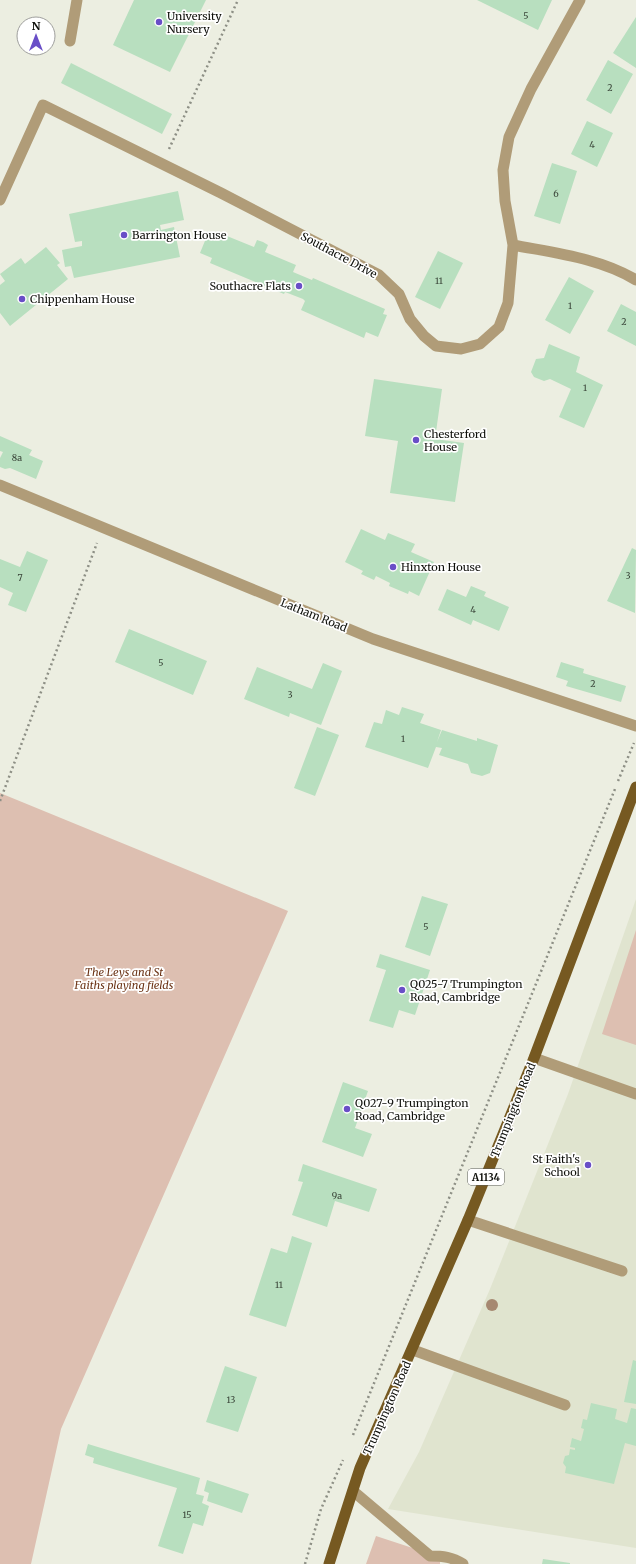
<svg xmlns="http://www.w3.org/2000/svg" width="636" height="1564" font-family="Merriweather,serif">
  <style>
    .built { fill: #e0e4cf }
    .green { fill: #ddbfb1 }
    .building { fill: #b8dfbf }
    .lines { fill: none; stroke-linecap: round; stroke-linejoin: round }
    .path { stroke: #8d8f85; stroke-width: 2.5; stroke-dasharray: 2 3; stroke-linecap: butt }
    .service { stroke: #b09c78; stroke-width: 11 }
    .minor { stroke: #b09c78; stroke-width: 11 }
    .primary { stroke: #765921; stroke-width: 11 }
    .tree { fill: #a68871 }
    .poi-dot { fill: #694ec7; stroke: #fff; stroke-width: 1.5 }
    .labels { text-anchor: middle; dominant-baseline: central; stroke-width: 3.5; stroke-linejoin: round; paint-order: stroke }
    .number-label { font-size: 9px; fill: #394438 }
    .shield { fill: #fff; stroke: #575854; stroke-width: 1 }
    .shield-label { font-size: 10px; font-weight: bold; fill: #0f100b }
    .poi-label { font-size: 11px; fill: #0f100b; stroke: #fff; text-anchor: start }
    .street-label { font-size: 11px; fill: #0f100b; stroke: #fff }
    .park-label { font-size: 11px; font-style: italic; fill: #6c3416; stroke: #fff }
  </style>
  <rect width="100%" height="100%" fill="#eceee1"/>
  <!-- built -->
  <path class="built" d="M636,899v649l-248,-39 31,-57 71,-163 78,-195z"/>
  <!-- green -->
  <path class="green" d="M0,793l288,118 -227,518 -30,135h-31z
    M636,930v115l-34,-11z
    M376,1536l64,21v7h-74z"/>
  <!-- building -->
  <path class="building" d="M134,0h72l-36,72 -57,-27z
    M477,0h75l-14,30z
    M636,17v51l-23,-15z
    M608,60l25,14 -22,40 -25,-14z
    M71,63l101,51 -10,20 -101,-51z
    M587,121l26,12 -16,34 -26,-13z
    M552,163l25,8 -17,53 -26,-8z
    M178,191l6,29 -24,5 1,5 13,-3 6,30 -106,21 -3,-12 -6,1 -3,-17 20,-4v-5l-7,1 -6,-28z
    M209,231l12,5 1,-2 32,13 3,-7 6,2 5,3 -3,7 31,13 -3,7 19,8 1,-2 72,31 -2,5 4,1 -9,22 -12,-5 -2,6 -63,-28 4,-9 -2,-2 -18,-7 -1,2 -74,-31 2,-5 -12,-5z
    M46,247l14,16 -3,2 11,14 -58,47 -10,-13v-28l5,-4 -5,-7 21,-16 4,6z
    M438,251l25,12 -23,46 -25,-12z
    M569,277l25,14 -24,43 -25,-14z
    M621,304l15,8v34l-29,-15z
    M549,344l31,13 -4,15 27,13 -19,43 -25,-11 12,-28 -21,-10 -6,2 -10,-4 -3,-5 5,-13 8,-1z
    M374,379l68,10 -7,50 29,4 -9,59 -65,-9 8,-52 -33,-5z
    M0,436l32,14 -3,5 14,6 -7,18 -26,-11 -5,1 -5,-2v-9l3,-6 -3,-1z
    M361,529l24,11 3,-7 27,11 -4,8 23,10 -15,34 -10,-5 -1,3 -19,-8 1,-3 -14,-7 -2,4 -13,-6 2,-3 -18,-9z
    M632,548l4,2 -1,63 -28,-12z
    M27,551l21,9 -22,52 -18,-7 5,-12 -13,-6v-28l20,8z
    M471,586l15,6 -2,4 25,11 -10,24 -26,-11 -2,5 -33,-15 9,-21 19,8z
    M129,629l78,32 -14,34 -78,-33z
    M561,662l23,7 -1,4 43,13 -5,16 -55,-16 2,-5 -12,-4z
    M323,663l19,8 -21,54 -31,-12 -1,4 -45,-18 13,-32 55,22z
    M402,707l22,7 -4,9 21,7 -4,12 5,-12 35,11v-3l21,7 -8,28 -8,3 -11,-3 -3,-9 -29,-9 3,-7 -6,-1 -8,21 -63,-21 9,-25 8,2 4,-14 13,5z
    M317,727l22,8 -24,61 -21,-8z
    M422,896l26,8 -18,52 -25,-9z
    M380,954l50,16 -15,45 -16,-5 -6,18 -24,-7 17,-51 -10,-3z
    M343,1082l25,9 -13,37 17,6 -9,23 -41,-15z
    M303,1164l74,25 -8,23 -34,-11 -8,26 -35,-12 11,-33 -5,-1z
    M292,1236l20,7 -26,84 -37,-12 22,-67 16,5z
    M633,1360l3,1v43l-12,-2z
    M225,1366l32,11 -19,55 -32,-10z
    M591,1403l26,6 -2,10 12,4 4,-15 5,1v37l-11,-3 -11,41 -49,-11 1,-6 -3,-4 2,-7 4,-1 1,-6 5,1v-2l-5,-1 2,-9 9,3 3,-12 -3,-1 2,-9 4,1z
    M88,1444l112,34 -4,16 8,2 -2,7 7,3 -6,20 -10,-3 -10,31 -25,-8 19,-58 -84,-25 1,-5 -9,-3z
    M207,1480l42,14 -7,19 -35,-12 2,-8 -5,-2z
    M543,1559l27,4v1h-28z"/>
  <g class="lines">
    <!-- path -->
    <path class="path" d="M169,149l69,-149
      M618,781l16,-38
      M0,801l97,-258
      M353,1435l262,-646
      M305,1564l16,-55 22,-49"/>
    <!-- service -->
    <path class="service" d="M534,1058l102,36
      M468,1220l154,51
      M413,1350l152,55
      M353,1491l77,65c13,0 22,1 33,8"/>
    <!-- minor -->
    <path class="minor" d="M70,41l7,-41
      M0,200l43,-95 178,88 158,82 20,19 11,25 14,17 12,10 25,3 19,-5 19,-17 9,-24 5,-58 -8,-44 -2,-31 6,-33 22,-48 49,-89
      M513,245c41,8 87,13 123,35
      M0,485l373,154 263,87"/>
    <!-- primary -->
    <path class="primary" d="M329,1564l31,-96 108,-248 66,-162 102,-271"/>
  </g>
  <!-- trees -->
  <circle class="tree" cx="492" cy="1305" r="6"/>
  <!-- markers -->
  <g class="poi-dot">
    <circle cx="159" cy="22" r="4"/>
    <circle cx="124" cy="235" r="4"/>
    <circle cx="299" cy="286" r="4"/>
    <circle cx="22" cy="299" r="4"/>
    <circle cx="416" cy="440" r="4"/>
    <circle cx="393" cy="567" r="4"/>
    <circle cx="402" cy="990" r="4"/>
    <circle cx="347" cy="1109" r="4"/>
    <circle cx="588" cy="1165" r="4"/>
  </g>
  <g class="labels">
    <!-- number labels -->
    <g class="number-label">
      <text x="526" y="15">5</text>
      <text x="610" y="87">2</text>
      <text x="592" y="144">4</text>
      <text x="556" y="193">6</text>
      <text x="439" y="280">11</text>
      <text x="570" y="305">1</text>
      <text x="624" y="321">2</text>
      <text x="585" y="387">1</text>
      <text x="17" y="457">8a</text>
      <text x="628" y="575">3</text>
      <text x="20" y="577">7</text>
      <text x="473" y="609">4</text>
      <text x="161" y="662">5</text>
      <text x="593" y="683">2</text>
      <text x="290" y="694">3</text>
      <text x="403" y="738">1</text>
      <text x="426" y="926">5</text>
      <text x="337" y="1195">9a</text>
      <text x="279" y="1284">11</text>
      <text x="231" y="1399">13</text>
      <text x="187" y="1514">15</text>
    </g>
    <!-- shield labels -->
    <rect class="shield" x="468" y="1169" width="36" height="16" rx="3"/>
    <g class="shield-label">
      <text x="486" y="1177">A1134</text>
    </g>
    <!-- poi labels -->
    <g class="poi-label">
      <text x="167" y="16">University<tspan x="167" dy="13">Nursery</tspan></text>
      <text x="132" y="235">Barrington House</text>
      <text x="291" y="286" text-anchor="end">Southacre Flats</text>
      <text x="30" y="299">Chippenham House</text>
      <text x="424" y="434">Chesterford<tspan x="424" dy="13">House</tspan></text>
      <text x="401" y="567">Hinxton House</text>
      <text x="410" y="984">Q025-7 Trumpington<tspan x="410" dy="13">Road, Cambridge</tspan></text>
      <text x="355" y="1103">Q027-9 Trumpington<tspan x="355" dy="13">Road, Cambridge</tspan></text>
      <text x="580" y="1159" text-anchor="end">St Faith's<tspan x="580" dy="13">School</tspan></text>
    </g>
    <!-- street labels -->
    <g class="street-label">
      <text transform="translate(339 255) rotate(28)">Southacre Drive</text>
      <text transform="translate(314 615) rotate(22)">Latham Road</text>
      <text transform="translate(513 1110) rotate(-68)">Trumpington Road</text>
      <text transform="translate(387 1408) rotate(-66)">Trumpington Road</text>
    </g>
    <!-- park labels -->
    <g class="park-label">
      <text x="124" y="972">The Leys and St<tspan x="124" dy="13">Faiths playing fields</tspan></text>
    </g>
  </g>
  <!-- north arrow -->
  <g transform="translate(36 36)"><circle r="19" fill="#ffffff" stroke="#9f9f9d"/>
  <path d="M0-3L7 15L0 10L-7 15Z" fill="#694ec7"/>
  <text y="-6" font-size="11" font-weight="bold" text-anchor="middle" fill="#0f100b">N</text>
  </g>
</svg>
